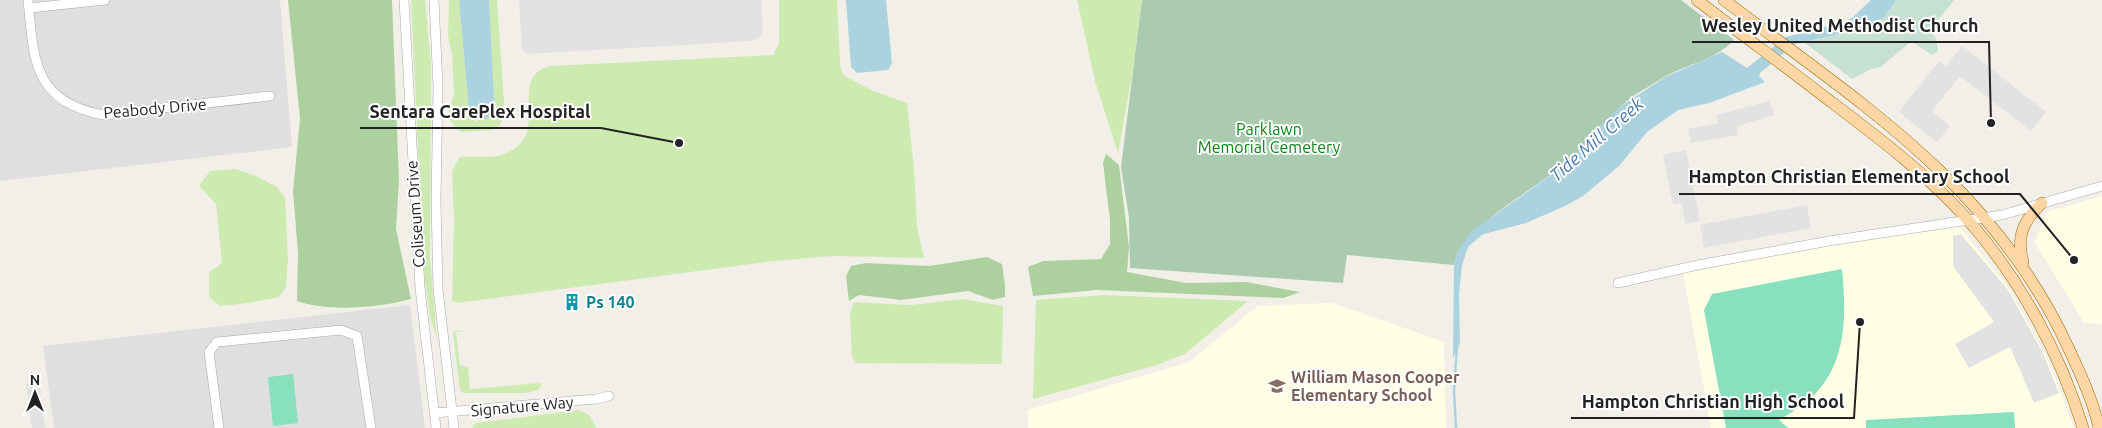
<svg xmlns="http://www.w3.org/2000/svg" width="2102" height="428" font-family="Ubuntu,sans-serif">
  <style>
    .residential { fill: #e0dfdf }
    .education { fill: #ffffe5 }
    .grass { fill: #cdebb0 }
    .forest { fill: #add19e }
    .wetland { fill: #c6e0d4 }
    .cemetery { fill: #aacbaf }
    .pitch { fill: #88e0be }
    .parking { fill: #e2e2e2 }
    .water { fill: #aad3df }
    .lines { fill: none; stroke-linecap: round; stroke-linejoin: round }
    .stream { stroke: #aad3df; stroke-width: 2.5 }
    .minor-casing { stroke: #a9a9a9; stroke-width: 10 }
    .major-casing { stroke: #a06b00; stroke-width: 12 }
    .minor { stroke: #fff; stroke-width: 9 }
    .major { stroke: #fcd6a4; stroke-width: 11 }
    .labels { text-anchor: middle; dominant-baseline: central; stroke-width: 4; stroke-linejoin: round; paint-order: stroke }
    .street-label { font-size: 16px; fill: #222; stroke: #fff }
    .park-label { font-size: 16px; fill: #0c8416; stroke: #fff }
    .culture-label { font-size: 16px; font-weight: bold; fill: #0d838f; stroke: #fff; text-anchor: start }
    .education-label { font-size: 16px; font-weight: bold; fill: #785e54; stroke: #fff; text-anchor: start }
    .water-label { font-size: 18px; font-style: italic; fill: #4a7aab; stroke: #fff }
    .leader { fill: none; stroke: #222; stroke-width: 2 }
    .callout-dot { fill: #222; stroke: #fff; stroke-width: 2 }
    .callout-label { font-size: 18px; text-anchor: middle; font-weight: bold; fill: #222; stroke: #fff; stroke-width: 4; stroke-linejoin: round; paint-order: stroke }
  </style>
  <rect width="100%" height="100%" fill="#f2efe9"/>
  <!-- residential -->
  <path class="residential" d="M0,0h280l12,147 -292,34z
    M410,305l15,123h-371l-11,-82z"/>
  <!-- education -->
  <path class="education" d="M2102,196v128l-18,-1 -49,-80 12,-31z
    M1958,225l52,65 39,72 25,66h-363l-28,-155 147,-28z
    M1332,303l112,39 2,86h-418v-18l161,-48 69,-56z"/>
  <!-- grass -->
  <path class="grass" d="M411,0h14l6,64 -1,193 7,83 -7,-24 -6,-43z
    M449,0h10l10,110 4,10 4,1 16,-11 -4,-110h8l8,116 -6,10 -8,4 -30,2 -5,-3 -8,-12 6,-24 -2,-39 -4,-18z
    M779,0h58l3,64 3,11 28,15 36,13 7,66 3,57 7,32 -92,-2 -59,5 -316,42 -5,-2 2,-82 -2,-48 7,-13c14,-3 30,1 42,-3 48,-16 15,-58 35,-82 3,-3 9,-5 14,-7l223,-11 6,-11z
    M1077,0h65l-8,64 -16,89 -23,-72z
    M236,169l20,7 21,11 8,10 3,62 -2,28 -7,10 -30,6 -29,3 -11,-9v-25l13,-9 -6,-59 -17,-18 11,-15z
    M1103,295l145,6 -63,53 -28,11 -124,34 3,-99z
    M963,299l40,7 -1,58 -146,-1 -4,-6 -2,-44 4,-11 56,3z
    M462,330l2,1 -8,1 4,33 8,3 2,21 68,-6 4,2 -4,5 -12,3h-63l-3,-3 -7,-56v-3z
    M579,410l10,5 8,13h-125l3,-5z"/>
  <!-- forest -->
  <path class="forest" d="M288,0h104l7,181 -3,48 15,70c-32,9 -84,13 -114,2l1,-48 -5,-61 7,-73z
    M1106,154l13,11 10,82 -2,25 59,11 60,-1 54,10 -16,6 -187,-8 -64,6 -5,-29 15,-6 58,-2 9,-15v-24l-7,-57z
    M987,257l15,7 3,21v12l-12,3 -25,-9 -67,9 -42,-5 -10,6 -3,-25 5,-10 15,-3 63,3z"/>
  <!-- wetland -->
  <path class="wetland" d="M1896,0h58l-24,30 6,9 2,12 -6,4 -21,-14 -30,26 -10,2 -19,10 -48,-37 66,-15 15,-11z"/>
  <!-- cemetery -->
  <path class="cemetery" d="M1142,0h539l53,40c-19,20 -46,24 -70,37 -8,5 -17,11 -26,16 -28,19 -44,43 -68,66 -30,29 -108,65 -116,106l-107,-10 -4,28 -213,-15 -1,-50 -8,-51z"/>
  <!-- pitch -->
  <path class="pitch" d="M1842,269c4,41 6,90 -26,124 -10,11 -24,19 -37,27l9,8h-62l-22,-118 8,-16z
    M293,374l5,49 -25,3 -5,-49z
    M2014,412l1,16h-149v-8z"/>
  <!-- parking -->
  <path class="parking" d="M519,0h242l2,29 -2,7 -9,5 -225,13 -5,-4z
    M1962,46l84,66 -15,19 -71,-55 -28,35 18,15 -13,16 -38,-30 40,-51 7,5z
    M1769,101l5,14 -37,11 1,9 -47,8 -3,-14 30,-6 -2,-8z
    M1686,150l14,71 -15,3 -3,-21 -9,1 -10,-49z
    M1807,205l4,23 -107,20 -4,-23z
    M1961,234l47,56 34,61 17,42 -25,10 -24,-56 -41,21 -14,-24 39,-22 -41,-56v-30z
    M39,382l6,46h-13l-6,-44z"/>
  <!-- water -->
  <path class="water" d="M459,0h30l5,100 -1,10 -6,9 -14,1 -4,-10z
    M846,0h40l6,63 -4,7 -31,3 -6,-6z
    M1871,0h25l-11,16 -15,11 -75,17 -35,29 -1,3 6,6 -56,21 -31,7 -31,22 -28,34 -36,30 -18,10 -39,17 -42,11 -7,5 -9,8 -6,18 -3,28 1,50 -7,15 1,-93 3,-13 15,-21 79,-56 19,-16 47,-50 48,-32 57,-25 25,16 39,-31 57,-15 9,-4z"/>
  <g class="lines">
    <!-- stream -->
    <path class="stream" d="M1456,428l-2,-37 3,-44"/>
    <!-- minor casing -->
    <g class="minor-casing">
      <path id="minor" d="M28,0c6,61 5,101 75,115l167,-19
        M404,0l16,288 16,140
        M434,0l4,87 -2,114 2,88 16,139
        M29,8l76,-8
        M1618,283l80,-18 131,-24 173,-26 100,-29
        M434,413l162,-14 13,-3
        M219,428l-10,-76 8,-10 124,-12 16,6 14,92"/>
    </g>
    <!-- major casing -->
    <g class="major-casing">
      <path id="major" d="M1697,0c44,34 89,67 133,101 49,37 97,73 138,119 52,59 92,133 115,208
        M1724,0c136,103 269,185 344,347 12,26 25,53 31,81
        M2023,262c-7,-26 0,-41 19,-59"/>
    </g>
    <!-- minor -->
    <use href="#minor" class="minor"/>
    <!-- major -->
    <use href="#major" class="major"/>
  </g>
  <!-- icons -->
  <defs>
    <g id="building-bare" transform="scale(1.35)"><path d="M-4-6H4V6H1V3H-1V6H-4ZM-2.5-4.3h1.7v1.8h-1.7ZM.8-4.3h1.7v1.8H.8ZM-2.5-1h1.7V.8h-1.7ZM.8-1h1.7V.8H.8Z" fill="#0f9aa8" stroke="#fff" stroke-width="2.5" paint-order="stroke"/></g>
    <g id="school-bare" transform="scale(1.35)"><path d="M0-5L7-2L0 1L-7-2ZM-4 1L0 2.5L4 1V4Q0 6-4 4Z" fill="#8d6e63" stroke="#fff" stroke-width="2.5" paint-order="stroke"/></g>
  </defs>
  <g fill-rule="evenodd">
    <use href="#building-bare" x="572" y="302"/>
    <use href="#school-bare" x="1277" y="386"/>
  </g>
  <g class="labels">
    <!-- street labels -->
    <g class="street-label">
      <text transform="translate(155 108) rotate(-5)">Peabody Drive</text>
      <text transform="translate(415 214) rotate(-94)">Coliseum Drive</text>
      <text transform="translate(522 406) rotate(-5)">Signature Way</text>
    </g>
    <!-- park labels -->
    <g class="park-label">
      <text x="1269" y="129">Parklawn<tspan x="1269" dy="18">Memorial Cemetery</tspan></text>
    </g>
    <!-- culture labels -->
    <g class="culture-label">
      <text x="586" y="302">Ps 140</text>
    </g>
    <!-- education labels -->
    <g class="education-label">
      <text x="1291" y="377">William Mason Cooper<tspan x="1291" dy="18">Elementary School</tspan></text>
    </g>
    <!-- water labels -->
    <g class="water-label">
      <text transform="translate(1596 139) rotate(-41)">Tide Mill Creek</text>
    </g>
  </g>
  <!-- callouts -->
  <path class="leader" d="M1991 123L1989 42H1692M679 143L601 128H360M2074 260L2020 194H1679M1860 322L1854 418H1571"/>
  <g class="callout-dot">
    <circle cx="1991" cy="123" r="5"/>
    <circle cx="679" cy="143" r="5"/>
    <circle cx="2074" cy="260" r="5"/>
    <circle cx="1860" cy="322" r="5"/>
  </g>
  <g class="callout-label">
    <text x="1840" y="32">Wesley United Methodist Church</text>
    <text x="480" y="118">Sentara CarePlex Hospital</text>
    <text x="1849" y="183">Hampton Christian Elementary School</text>
    <text x="1713" y="408">Hampton Christian High School</text>
  </g>
  <!-- north arrow -->
  <g transform="translate(35 393)" stroke="#ffffff" stroke-width="4" paint-order="stroke">
  <path d="M0-4L9 19L0 12L-9 19Z" fill="#222222"/>
  <text y="-8" font-size="14" font-weight="bold" text-anchor="middle" fill="#222222">N</text>
  </g>
</svg>
